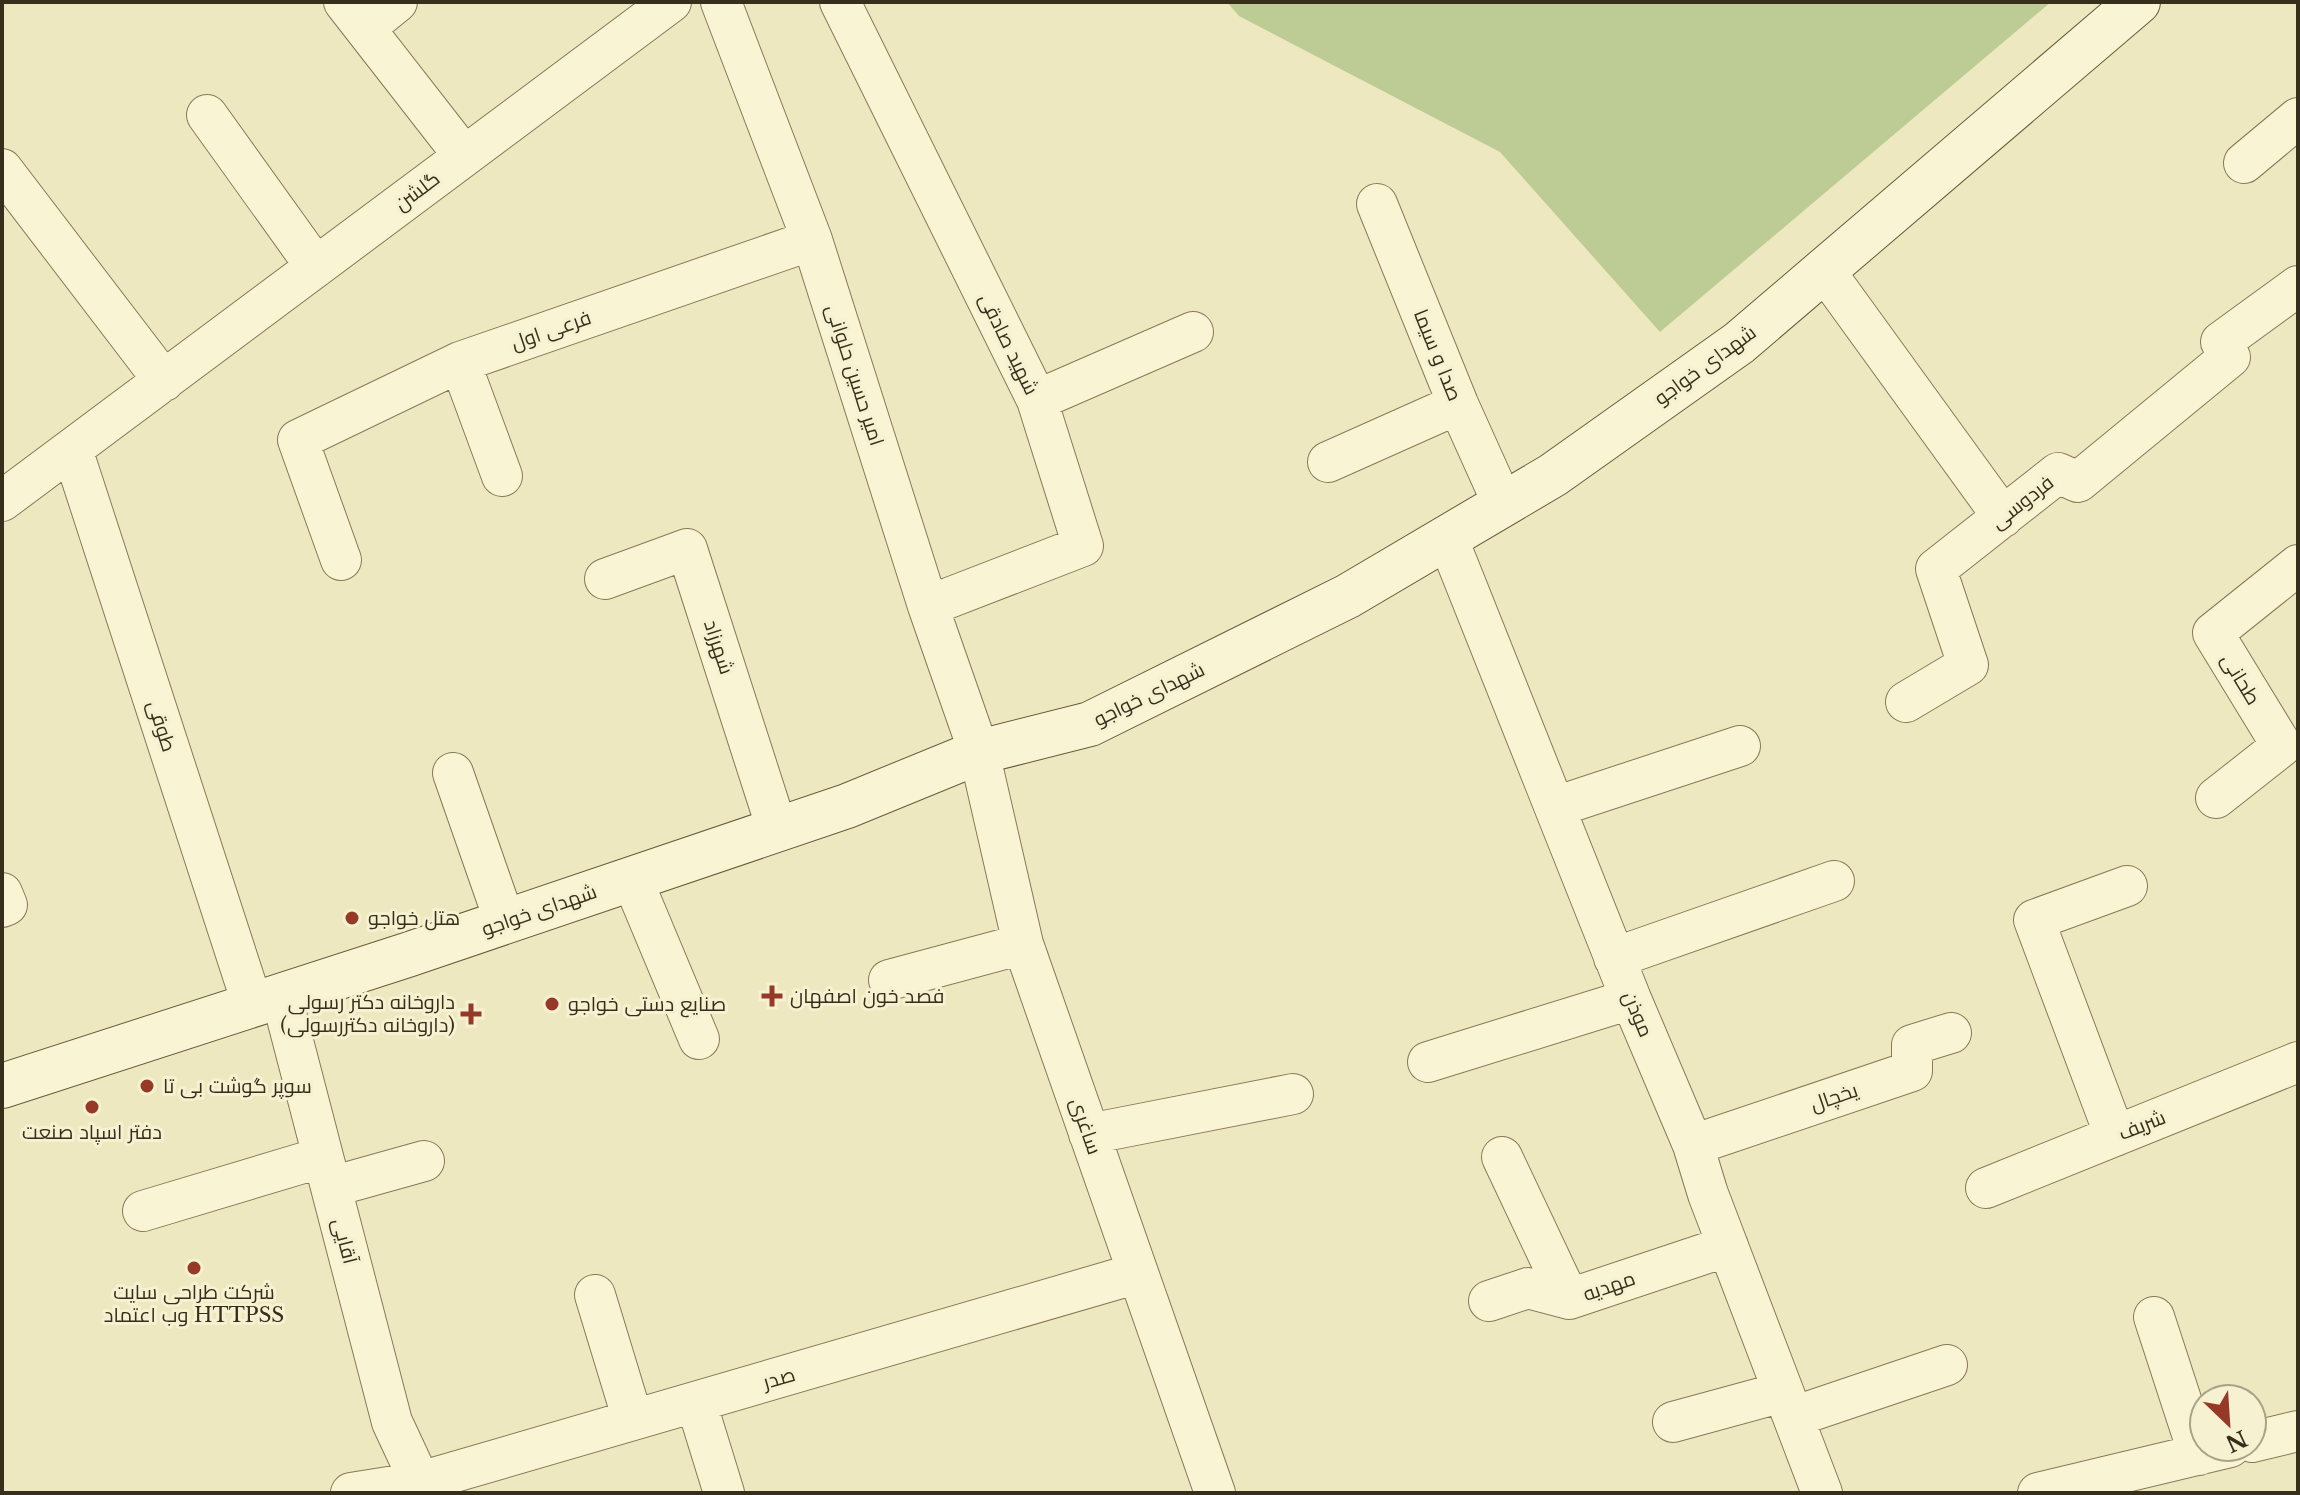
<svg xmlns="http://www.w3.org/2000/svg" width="2300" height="1495" font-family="'Libre Baskerville',Cairo,serif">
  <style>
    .green { fill: #bccc94 }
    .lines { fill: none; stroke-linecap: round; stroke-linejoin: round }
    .minor-casing { stroke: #887958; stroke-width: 42 }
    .secondary-casing { stroke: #695a3b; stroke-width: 46 }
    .minor { stroke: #f9f4d3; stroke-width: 40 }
    .secondary { stroke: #f9f4d3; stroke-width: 44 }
    .poi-dot { fill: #973927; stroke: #f6f1d0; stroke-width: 3 }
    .labels { text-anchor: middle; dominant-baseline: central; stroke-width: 6; stroke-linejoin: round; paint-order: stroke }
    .street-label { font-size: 20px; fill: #372e1c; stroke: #f6f1d0 }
    .poi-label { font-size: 20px; fill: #372e1c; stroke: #f6f1d0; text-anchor: start }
  </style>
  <rect width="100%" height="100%" fill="#eee8c0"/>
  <!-- green -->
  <path class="green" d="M1227,2h824l-391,330 -160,-180 -261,-136z"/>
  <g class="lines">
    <!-- minor casing -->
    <g class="minor-casing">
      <path id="minor" d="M344,2l120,154
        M721,2l91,238 116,366 51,146 44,192 192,549
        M840,2l197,398 46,146 -155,60
        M365,28l32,-26
        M207,115l109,152
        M2244,163l54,-45
        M2,169l162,212
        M1377,204l81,200 45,100
        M1824,270l179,247
        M460,362l42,114
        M1037,400l156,-68
        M72,449l180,554
        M1328,462l130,-58
        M2,501l669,-499
        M1447,537l184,462 62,146 15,49 114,299
        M341,560l-43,-120 162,-78 352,-122
        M605,579l82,-30 90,280
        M1906,702l62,-37 -32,-96 122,-96 20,9 152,-125 -9,-15 77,-56
        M453,773l52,149
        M2216,798l66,-52 -69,-113 85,-68
        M1555,807l185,-61
        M632,879l67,160
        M2,893l5,12 -5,2
        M1614,958l220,-77
        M889,980l134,-36
        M281,995l111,427 28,60
        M1428,1062l203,-63
        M1089,1134l204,-40
        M2115,1136l-81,-216 93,-34
        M1693,1145l219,-74v-26l39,-12
        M1502,1157l67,142
        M331,1187l93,-26
        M1986,1188l312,-126
        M143,1211l180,-54
        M595,1295l38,125
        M1489,1301l39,-13 41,11 159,-53
        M2154,1317l45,138
        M696,1402l28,91
        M1793,1417l154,-52
        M1673,1422l110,-30
        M2252,1442l46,-11
        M351,1493l69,-11 718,-209
        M2038,1493l192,-46"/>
    </g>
    <!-- secondary casing -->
    <g class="secondary-casing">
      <path id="secondary" d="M2,1086l405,-131 440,-149 132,-54 111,-28 258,-128 205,-121 186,-132 399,-341"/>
    </g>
    <!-- minor -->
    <use href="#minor" class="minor"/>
    <!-- secondary -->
    <use href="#secondary" class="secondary"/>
  </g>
  <!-- markers -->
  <g class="poi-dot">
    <circle cx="352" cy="918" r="8"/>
    <path d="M768 984h8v8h8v8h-8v8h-8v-8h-8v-8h8z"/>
    <circle cx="552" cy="1004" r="8"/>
    <path d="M467 1002h8v8h8v8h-8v8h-8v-8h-8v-8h8z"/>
    <circle cx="147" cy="1086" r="8"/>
    <circle cx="92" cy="1107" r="8"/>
    <circle cx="194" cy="1268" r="8"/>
  </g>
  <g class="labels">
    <!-- street labels -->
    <g class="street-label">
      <text transform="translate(417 191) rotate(-37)">گلشن</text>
      <text transform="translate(551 330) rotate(-19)">فرعی اول</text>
      <text transform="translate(1009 344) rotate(64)">شهید صادقی</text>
      <text transform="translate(1438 355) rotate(68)">صدا و سیما</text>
      <text transform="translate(1705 365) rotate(-36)">شهدای خواجو</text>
      <text transform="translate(855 375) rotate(72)">امیر حسین حلوانی</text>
      <text transform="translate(2022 502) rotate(-38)">فردوسی</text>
      <text transform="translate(719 647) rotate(72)">شهرزاد</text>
      <text transform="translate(2241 679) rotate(59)">طحانی</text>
      <text transform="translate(1149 694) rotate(-26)">شهدای خواجو</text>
      <text transform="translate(162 726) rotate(72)">طوقی</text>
      <text transform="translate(539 910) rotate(-19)">شهدای خواجو</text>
      <text transform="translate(1638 1014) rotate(67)">موذن</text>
      <text transform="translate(1834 1097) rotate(-19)">یخچال</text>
      <text transform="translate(2142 1125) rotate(-22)">شریف</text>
      <text transform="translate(1086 1126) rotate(71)">ساغری</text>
      <text transform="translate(345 1241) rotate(75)">آقایی</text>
      <text transform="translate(1609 1286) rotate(-19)">مهدیه</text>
      <text transform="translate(779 1378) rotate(-16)">صدر</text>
    </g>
    <!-- poi labels -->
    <g class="poi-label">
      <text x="368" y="918">هتل خواجو</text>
      <text x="790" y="996">فصد خون اصفهان</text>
      <text x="455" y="1002" text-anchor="end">داروخانه دکتر رسولی<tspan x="455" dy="23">(داروخانه دکتررسولی)</tspan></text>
      <text x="568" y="1004">صنایع دستی خواجو</text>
      <text x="163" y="1086">سوپر گوشت بی تا</text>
      <text x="92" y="1132" text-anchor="middle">دفتر اسپاد صنعت</text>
      <text x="194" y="1292" text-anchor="middle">شرکت طراحی سایت<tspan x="194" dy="23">وب اعتماد HTTPSS</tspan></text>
    </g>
  </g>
  <!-- border -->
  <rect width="2300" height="1495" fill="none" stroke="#372e1c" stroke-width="8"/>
  <!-- north arrow -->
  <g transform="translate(2228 1423) rotate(155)"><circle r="38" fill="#f6f1d0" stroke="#aaa388" stroke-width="2"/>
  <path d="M0-6L14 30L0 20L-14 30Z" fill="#973927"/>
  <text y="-12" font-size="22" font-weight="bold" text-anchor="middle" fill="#372e1c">N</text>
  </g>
</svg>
